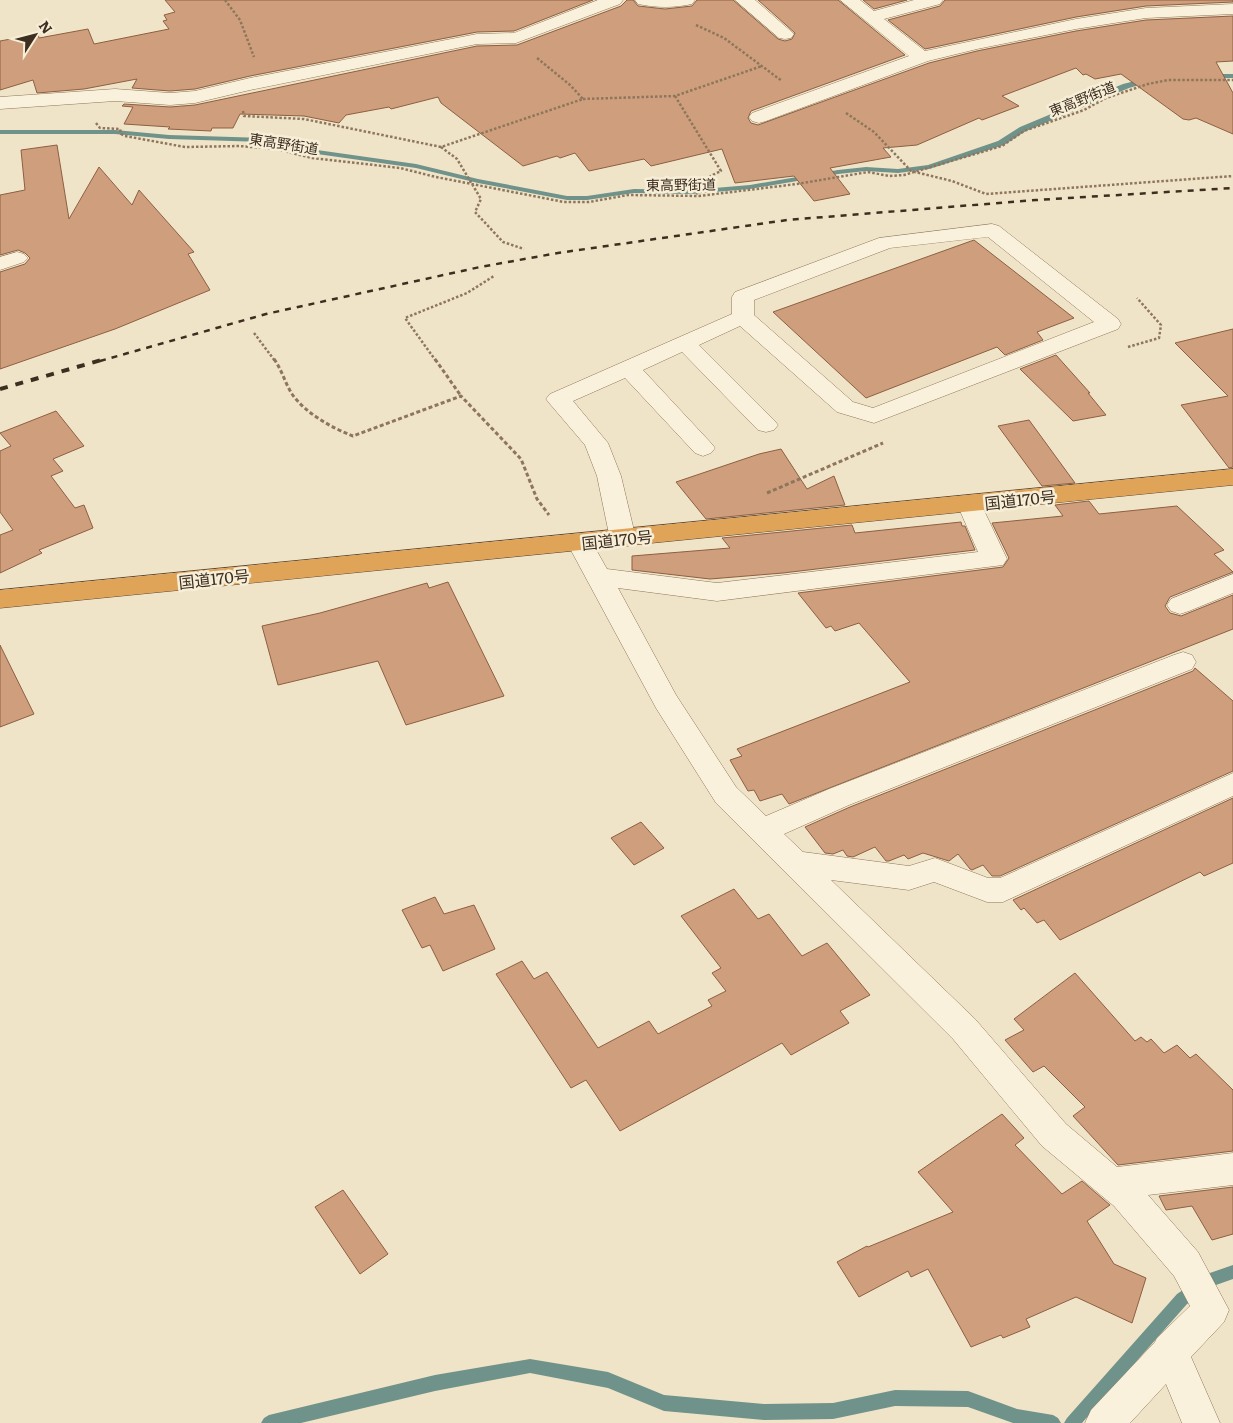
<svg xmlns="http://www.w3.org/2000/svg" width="1233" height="1423" font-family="Literata,'Noto Sans JP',serif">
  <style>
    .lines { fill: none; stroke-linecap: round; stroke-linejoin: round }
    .stream { fill: #6f938a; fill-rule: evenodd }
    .building { fill: #cf9f7d; stroke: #8d5f41 }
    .minor-casing { stroke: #8d765c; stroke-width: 1 }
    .highway-casing { stroke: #5b4430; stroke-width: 1 }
    .path-far1 { stroke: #8d765c; stroke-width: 2.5; stroke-dasharray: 2.5 2; stroke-linecap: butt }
    .path { stroke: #8d765c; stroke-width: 3; stroke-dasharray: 4 2.5; stroke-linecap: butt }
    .minor { fill: #faf1dc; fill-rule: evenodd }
    .highway { fill: #e0a458; fill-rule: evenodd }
    .rail-far1 { stroke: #3d2e20; stroke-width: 2.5; stroke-dasharray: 6 6; stroke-linecap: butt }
    .rail { stroke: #3d2e20; stroke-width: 4; stroke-dasharray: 8 8; stroke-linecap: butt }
    .labels { text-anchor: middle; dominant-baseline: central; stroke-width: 5; stroke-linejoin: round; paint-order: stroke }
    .far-street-label { font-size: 14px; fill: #3d2e20; stroke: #f7eed8 }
    .street-label { font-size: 16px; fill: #3d2e20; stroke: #f7eed8 }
  </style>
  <rect width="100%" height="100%" fill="#f0e4c8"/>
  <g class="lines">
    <!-- stream -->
    <path class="stream" d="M1207,74h26v4h-23l-4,-2z
      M1147,78h3v4l-21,6 -103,43 -22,14 -75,24 -31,4 -32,-2 -28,3 -88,15 -59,5 -57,-1 -47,7h-20l-89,-17 -62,-15 -99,-14 -55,-12 -93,-3 -54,-5h-115v-4h115l54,5 93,3 55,12 99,14 62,15 89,17h20l47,-7 57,1 59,-5 88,-15 28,-3 32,2 30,-4 70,-24 22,-14 103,-43z
      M1233,1265v14l-17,6 -29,19 -105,119h-18l3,-5 110,-124 30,-20z
      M530,1359l78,13 56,23 100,9 69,-1 62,-13 73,1 49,18 36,6 5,3 3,5h-48l-45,-16 -73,-1 -62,13 -69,1 -100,-9 -56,-23 -78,-15 -95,18 -134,32h-40l3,-5 5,-3 166,-40z"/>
  </g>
  <!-- building -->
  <path class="building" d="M165,0h428l-79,31 -37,1 -227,44 -55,13 -25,2 -38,-3 5,-9 -53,10 -47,4 -4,-13 -33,10v-49l38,-7 1,4 49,-9 6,15 75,-15 -6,-8 4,-1 -3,-5 11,-3z
    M627,0h6l5,6 27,3 27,-3 5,-6h36l45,39 7,2 7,-2 3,-6 -37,-33h80l67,55 -154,56 -3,7 3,5 7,2 171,-62 48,-12 99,-20 70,-11 87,-4v45l-17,1 17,31v41l-37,-16 -7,2 -6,-1 -62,-45 -26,5 -9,-5 -3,1 -7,-7 -74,28 17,10 -37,14 -3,-2 -62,27 -34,3 8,9 -61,11 20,26 -36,7 -20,-25 -59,7 -13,-34 -71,17 -7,-7 -55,12 -14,-18 -15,5 -3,-2 -34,10 -82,-63 -3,-6 -47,12 -2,-2 -43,8 -7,8 -35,-7 -64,-2 -7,14h-21l-1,3 -43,-2 2,-2 -46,-3 9,-17 -11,-1 2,-2 46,3 25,-2 282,-59 40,-1 104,-39z
    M863,0h44l-33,9z
    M945,0h288v2l-87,4 -70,11 -151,32 -37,-29 52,-14z
    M57,145l12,74 30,-52 33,38 7,-15 55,62 -6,2 22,36 -95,39 -115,40v-97l25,-8 5,-6 -5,-5 -7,-3 -18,5v-60l25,-5 -4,-40z
    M974,240l100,78 -37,14 6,8 -38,15 -8,-8 -131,51 -93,-86z
    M1233,329v138l-4,1 -48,-63 47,-9 -53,-53z
    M1056,355l34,38h-2l18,22 -33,6 -53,-52z
    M56,411l28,35 -31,13 10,12 -12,5 24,32 9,-3 9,23 -54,22 3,3 -42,20v-38l13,-5 -13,-18v-61l11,-5 -11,-13z
    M1029,420l46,63 -33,3 -44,-60z
    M781,449l26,40 27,-13 11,29 -139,14 -30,-37 83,-28z
    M1089,501l10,13 78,-8 47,44 -10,4 19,18 -63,25 -5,9 5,7 11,3 52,-21v34l-444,175 -7,-10 -22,7 -6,-11 -6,1 -18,-31 12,-4 -5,-7 173,-67 -51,-59 -24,8 -4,-5 -5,2 -28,-35 205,-26 6,-9 -17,-35 71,-7 -8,-11z
    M961,522l1,4h3l10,24 -192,23 -73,6 -78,-9v-14l98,-8 -8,-10 130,-13 3,8z
    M448,582l56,114 -98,29 -28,-64 -100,24 -16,-59 58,-13 107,-30 2,5z
    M0,645l34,69 -34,13z
    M1195,668l38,33v70l-233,105h-8l-9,-11 -11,5 -2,-1 -12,-15 -9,7 -26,-8 -15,6 -4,-4 -15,6h-3l-11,-14 -22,10 -6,-1 -4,-6 -10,4 -8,-1 -20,-26 45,-20 343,-136z
    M1233,798v65l-29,13 -4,-4 -140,68 -16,-20 -7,3 -13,-15 -3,2 -8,-10z
    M641,822l23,26 -30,17 -23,-27z
    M734,889l24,30 11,-5 33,42 25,-13 43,52 -30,16 9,12 -58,32 -9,-12 -162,88 -34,-51 -15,8 -75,-114 26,-13 12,18 13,-7 51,76 51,-27 9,13 54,-28 -4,-6 18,-9 -14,-18 9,-5 -40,-52z
    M435,897l9,17 30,-9 21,44 -52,22 -13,-26 -8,3 -20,-38z
    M1075,973l60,68 6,-4 6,5 4,-3 13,14 13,-8 13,13 6,-4 37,36v61l-115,14 -45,-49 12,-9 -41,-41 -11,6 -28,-32 19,-10 -10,-11z
    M1002,1114l22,24 -9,7 47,49 20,-13 28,24 -23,16 27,43 32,14 -14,45 -56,-26 -50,22 4,8 -27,11 -2,-3 -30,12 -43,-78 -17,8 -3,-6 -49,26 -22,-35 30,-16 1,1 85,-35 -35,-40z
    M1233,1187v47l-21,6 -20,-34 -26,4 -7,-14z
    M343,1190l45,64 -28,20 -45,-67z"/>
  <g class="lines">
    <!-- minor casing -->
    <g class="minor-casing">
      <path id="minor" d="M598,0h25l-3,4 -104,39 -39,1 -227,46 -55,13 -25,2 -55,-4 -115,8v-12l115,-8 55,4 25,-2 55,-13 227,-44 37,-1z
        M635,0h60l-3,4c-18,4 -35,4 -54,0z
        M735,0h20l39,34 -3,4 -6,1 -6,-1z
        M840,0h20l14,11 40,-11h29l-3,4 -56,15 41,32 151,-32 70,-11 87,-4v10l-87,4 -70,11 -99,20 -49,12 -162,60 -7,2 -7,-2 -3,-4 3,-4 157,-57z
        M992,224l7,2 119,93 3,5 -3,5 -244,94 -37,-11 -97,-86 -41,19 75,75 4,5 -4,5 -8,2 -8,-2 -76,-78 -39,18 68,73 4,5 -4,5 -8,3 -8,-3 -70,-75 -52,23 35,42 13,33 15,63 -4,6 -9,2 -9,-2 -4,-6 -13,-63 -12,-31 -35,-41 -4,-5 4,-5 182,-80v-17l3,-5 144,-54zM988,237l106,85 -221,86 -20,-6 -99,-87v-15l136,-52z
        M17,252l7,2 4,4 -4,4 -24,8v-13z
        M969,496l9,2 3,6 26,55 -4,6 -286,36 -99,-13 58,107 60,92 30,29 63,-27 345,-134 9,-3 9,3 4,7 -4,7 -343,136 -65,29 19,18 106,14 26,-8 53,20h12l233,-105v23l-230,106h-16l-53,-20 -25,8 -78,-10 144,139 91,105 51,43 116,-14v32l-85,10 50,57 31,58 -5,12 -33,35 29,66h-38l-16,-39 -36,39h-45l6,-13 64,-68 2,-4 33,-32 -16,-30 -60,-70 -72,-60 -89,-107 -237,-236 -60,-95 -89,-165 4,-6 9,-3 9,3 18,32 110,14 261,-31 -21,-48 3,-6z
        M1233,574v19l-44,18 -9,3 -9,-3 -4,-6 4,-6z"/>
    </g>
    <!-- highway casing -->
    <g class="highway-casing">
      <path id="highway" d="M1233,469v16l-1233,123v-18z"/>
    </g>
    <!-- path-far1 -->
    <path class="path-far1" d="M225,0l15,20 14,37
      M696,25l28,13 58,43
      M675,96l46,75 -25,12 -2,5 5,8
      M583,99l92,-3 87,-30
      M243,111l1,5 60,3 137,28 142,-48 -13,-14 -33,-27
      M846,113l28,19 37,39 41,10 34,13 247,-18
      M96,123l4,5 20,1 1,5 4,2 60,11 54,-1 37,3 36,9 88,10 36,9 128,25h25l39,-7 71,1 98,-12 71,-12 21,4 15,-1 98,-29 22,-15 60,-21 22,-12 42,-14 20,-4h65
      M441,147l16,12 24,40 -6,13 28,30 21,7
      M254,333l21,28
      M1128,347l31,-9 2,-13 -24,-27
      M436,361l-31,-43 62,-25 27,-17"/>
    <!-- path -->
    <path class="path" d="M274,359c8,11 11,24 18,35 13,19 40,34 61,42l108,-40 60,63 16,40 12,16
      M435,359l26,37
      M767,493l116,-50"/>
    <!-- minor -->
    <use href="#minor" class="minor"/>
    <!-- highway -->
    <use href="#highway" class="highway"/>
    <!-- rail-far1 -->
    <path class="rail-far1" d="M100,361l166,-47 214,-47 78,-14 229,-33 249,-20 197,-12"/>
    <!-- rail -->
    <path class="rail" d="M0,389l105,-30"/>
  </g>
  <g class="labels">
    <!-- far-street labels -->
    <g class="far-street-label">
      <text transform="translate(1082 98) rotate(-22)">東高野街道</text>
      <text transform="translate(284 143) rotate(9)">東高野街道</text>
      <text transform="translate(681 184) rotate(-1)">東高野街道</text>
    </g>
    <!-- street labels -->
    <g class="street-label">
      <text transform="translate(1020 499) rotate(-6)">国道170号</text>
      <text transform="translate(617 539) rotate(-6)">国道170号</text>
      <text transform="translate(214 578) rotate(-6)">国道170号</text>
    </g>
  </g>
  <!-- north arrow -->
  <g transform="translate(35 35) rotate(54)" stroke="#f7eed8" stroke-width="4" paint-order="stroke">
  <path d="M0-4L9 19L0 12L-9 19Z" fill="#3d2e20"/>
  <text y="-8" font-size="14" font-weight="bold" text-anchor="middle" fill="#3d2e20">N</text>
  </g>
</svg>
